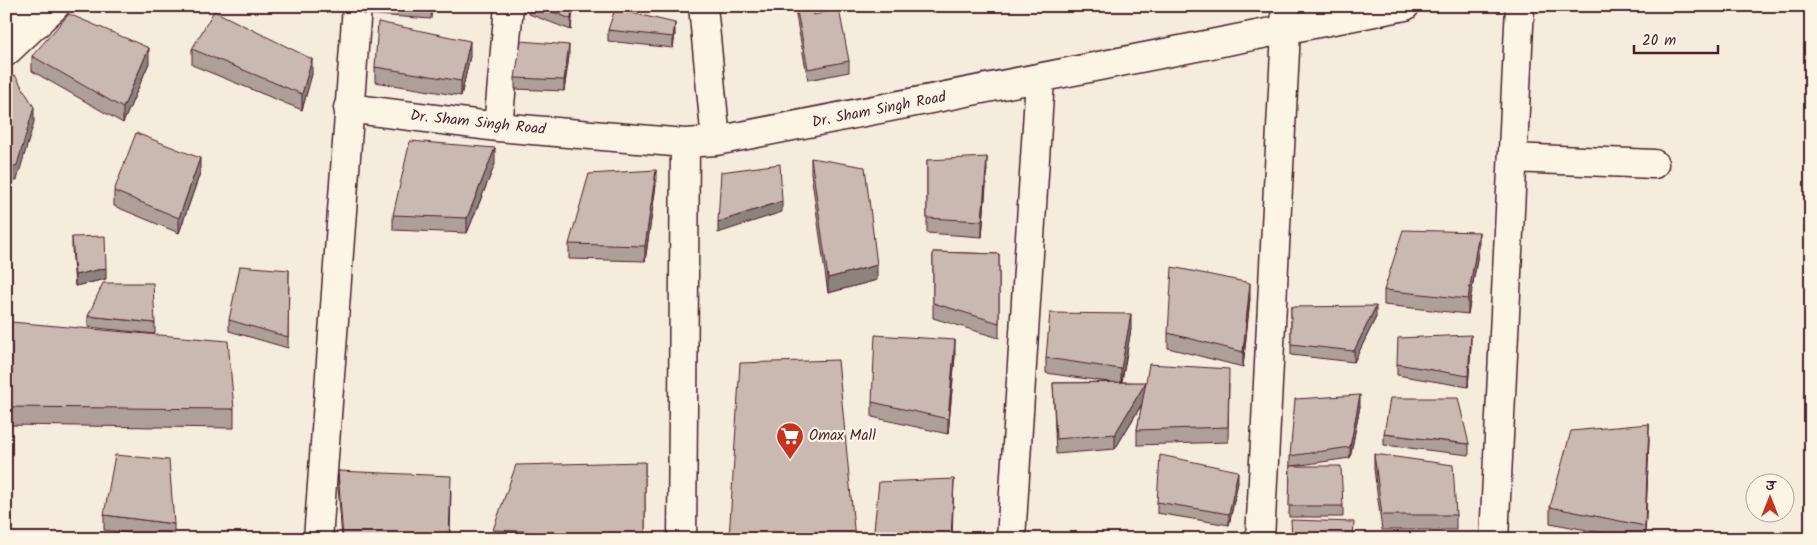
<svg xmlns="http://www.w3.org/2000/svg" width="1817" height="545" font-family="Kalam,'Playpen Sans Deva',sans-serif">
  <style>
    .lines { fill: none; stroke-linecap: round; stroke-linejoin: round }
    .minor-casing { stroke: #4a1f2b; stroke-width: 31 }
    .minor { stroke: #fcf5e5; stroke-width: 28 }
    .wall { fill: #ae9f98; stroke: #4a1f2b }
    .shaded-wall { fill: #8d827c; stroke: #4a1f2b }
    .building { fill: #cab9b1; stroke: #4a1f2b }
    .labels { text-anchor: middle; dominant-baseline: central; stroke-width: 4.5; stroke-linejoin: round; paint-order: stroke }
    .street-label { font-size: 15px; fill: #4a1f2b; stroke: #fcf5e5 }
    .poi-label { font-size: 15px; fill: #4a1f2b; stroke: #fcf5e5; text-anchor: start }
  </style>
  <rect width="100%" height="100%" fill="#f5ecde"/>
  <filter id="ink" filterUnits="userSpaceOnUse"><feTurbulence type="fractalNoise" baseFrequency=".02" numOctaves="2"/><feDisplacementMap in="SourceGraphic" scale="10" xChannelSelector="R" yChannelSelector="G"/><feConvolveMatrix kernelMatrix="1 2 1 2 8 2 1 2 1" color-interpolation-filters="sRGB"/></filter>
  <g filter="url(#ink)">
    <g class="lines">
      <!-- minor casing -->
      <g class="minor-casing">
        <path id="minor" d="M703,6l13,135
          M6,13l32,10
          M6,52l49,-46
          M348,108l150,19 187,16 31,-2 689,-135
          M498,127l11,-121
          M1513,158l141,6
          M318,539l39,-533
          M682,539l3,-396
          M1011,539l29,-460
          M1260,539l26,-508 -1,-25
          M1494,539l26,-533"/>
      </g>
      <!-- minor -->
      <use href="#minor" class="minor"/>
    </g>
    <!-- wall -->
    <path class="wall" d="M362,6h70l-1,13 -69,-5z
      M529,6h44l-2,24 -42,-16z
      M796,6l18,9 35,46v11l-41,8 -12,-64z
      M608,30l67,4 -2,14 -65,-7z
      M192,49l120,25 -10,36 -110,-45z
      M32,56l117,7 -26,60 -91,-52z
      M470,56l-9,40 -86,-14v-15z
      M569,56l-5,35 -49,-2v-11z
      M811,158l66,122 -49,13 -17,-120z
      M927,160l60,12 -5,65 -55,-4z
      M495,164l-28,69 -74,-3v-15z
      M200,173l-21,60 -65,-27v-15z
      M656,185l-11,76 -76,-2v-15z
      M72,237l34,42 -31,7 -3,-38z
      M1479,247l-11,67 -84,-9v-15z
      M933,252l66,2v84l-66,-20z
      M289,270l-1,78 -59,-17v-11z
      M1250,298l-7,69 -75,-19v-15z
      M1291,307l85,10 -22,45 -63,-7z
      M88,316l67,7v11l-67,-7z
      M1131,329l-9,53 107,2 -1,58 -91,3v-15l5,-26 -27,45 -59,5 -3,-71 55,-1 -62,-9v-15z
      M1471,346l-3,41 -71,-12v-11z
      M955,356l-7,78 -76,-17v-15z
      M6,380l228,29v19l-228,-3z
      M1360,406l-10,52 -57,8 50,40v11h-54l1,-61z
      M1384,434l85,10v11l-85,-10z
      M1649,439l-4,100h-12l-83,-16v-16z
      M1374,454l82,61v15h-74l-8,-61z
      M645,462v77h-152v-9z
      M338,471l113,20 -1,48h-108l-4,-53z
      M1238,482l-9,43 -72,-12v-11z
      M104,515l70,9v15l-70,-9z"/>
    <!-- shaded-wall -->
    <path class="shaded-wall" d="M572,6h1l-2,24v-11z
      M675,23v11l-2,14v-11z
      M470,41v15l-9,40v-15z
      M569,45v11l-5,35v-11z
      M149,48v15l-26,60v-15z
      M312,59v15l-10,36v-16z
      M34,107v15l-17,58 -11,4v-15z
      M495,148v16l-28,69v-15z
      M987,157v15l-5,65v-16z
      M200,158v15l-21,60v-15z
      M656,170v15l-11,76v-15z
      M782,201v11l-64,21v-11z
      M1479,232v15l-11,67v-15z
      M877,265v15l-49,13v-15z
      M106,268v11l-31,7v-11z
      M1250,283v15l-7,69v-15z
      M1376,306v11l-22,45v-11z
      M1131,314v15l-10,55v-15z
      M1471,335v11l-3,41v-11z
      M955,340v16l-7,78v-15z
      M1146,382v15l-31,52v-15z
      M1360,395v11l-10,52v-11z
      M1649,424v15l-4,100v-13z
      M1238,471v11l-9,43v-11z
      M954,479l-2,60h-1z"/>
    <!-- building -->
    <path class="building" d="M537,6h35l-1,13z
      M796,6h16l2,9 25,-6 10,52 -41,8z
      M615,9l60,14 -2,14 -65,-7z
      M214,11l98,48 -10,35 -110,-45z
      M69,14l80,34 -26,60 -91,-52z
      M378,22l92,19 -9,40 -86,-14z
      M521,41l48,4 -5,35 -49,-2z
      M15,75l19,32 -17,58 -11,4v-87z
      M136,133l64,25 -21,60 -65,-27z
      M410,141l85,7 -28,70 -74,-3z
      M987,157l-5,64 -55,-3v-58z
      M811,158l54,9 12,98 -49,13z
      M780,164l2,37 -64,21 3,-50z
      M656,170l-11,76 -76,-2 20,-70z
      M1403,230l76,2 -11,67 -84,-9z
      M105,236l1,32 -31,7 -3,-38z
      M933,252l66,2v69l-66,-20z
      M240,266l49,4 -1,67 -59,-17z
      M1172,267l78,16 -7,69 -75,-19z
      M103,283h50l2,40 -67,-7z
      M1376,306l-22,45 -63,-7v-37z
      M1050,313l81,1 -10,55 -75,-11z
      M11,322l217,19 6,68 -228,-2v-27z
      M875,335l80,5 -7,79 -76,-17z
      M1471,335l-3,41 -71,-12 1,-26z
      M838,360l17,179h-126l11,-176z
      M1149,364l80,5 -1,58 -91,3 9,-48 -31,52 -59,5 -3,-56 93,-1z
      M1360,395l-10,52 -60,9 5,-57z
      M1390,398h68l11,46 -85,-10z
      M1649,424l-4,102 -95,-19 21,-76z
      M1374,454l79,11 3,50h-74z
      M115,455l54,5 5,64 -70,-9z
      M1160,455l78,16 -9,43 -72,-12z
      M645,462v74l-152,-6 23,-65z
      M1290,466h51l2,40h-54z
      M338,471l113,5 -2,63h-106z
      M954,479l-3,60h-78l6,-57z
      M1291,520l63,2 -1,17h-61z"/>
  </g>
  <!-- icons -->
  <defs>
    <g id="supermarket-pin" transform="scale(1.4375)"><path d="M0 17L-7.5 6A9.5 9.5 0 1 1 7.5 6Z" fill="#c8321e" stroke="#fcf5e5"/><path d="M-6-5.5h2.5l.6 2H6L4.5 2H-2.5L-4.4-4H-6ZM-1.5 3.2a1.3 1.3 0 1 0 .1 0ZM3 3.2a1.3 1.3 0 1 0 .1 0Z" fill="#fff"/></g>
  </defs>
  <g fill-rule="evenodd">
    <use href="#supermarket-pin" x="790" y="436"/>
  </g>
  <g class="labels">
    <!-- street labels -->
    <g class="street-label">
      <text transform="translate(879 110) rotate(-11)">Dr. Sham Singh Road</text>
      <text transform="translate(478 123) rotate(6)">Dr. Sham Singh Road</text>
    </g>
    <!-- poi labels -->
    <g class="poi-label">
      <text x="809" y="436">Omax Mall</text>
    </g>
  </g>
  <!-- margin -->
  <rect width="1817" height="545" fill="none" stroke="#fcf5e5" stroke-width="25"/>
  <rect x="12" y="12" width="1792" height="520" fill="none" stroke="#4a1f2b" stroke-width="2" filter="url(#ink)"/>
  <!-- north arrow -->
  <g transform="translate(1770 498)"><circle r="24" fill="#fcf5e5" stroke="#b59f9b"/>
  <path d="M0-4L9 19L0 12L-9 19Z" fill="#c8321e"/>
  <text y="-8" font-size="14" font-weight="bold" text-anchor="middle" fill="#4a1f2b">उ</text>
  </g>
  <!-- scale -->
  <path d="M1634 45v8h84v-8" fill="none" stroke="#4a1f2b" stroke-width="2.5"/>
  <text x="1642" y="45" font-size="15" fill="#4a1f2b" stroke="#fcf5e5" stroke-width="4" paint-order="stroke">20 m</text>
</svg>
